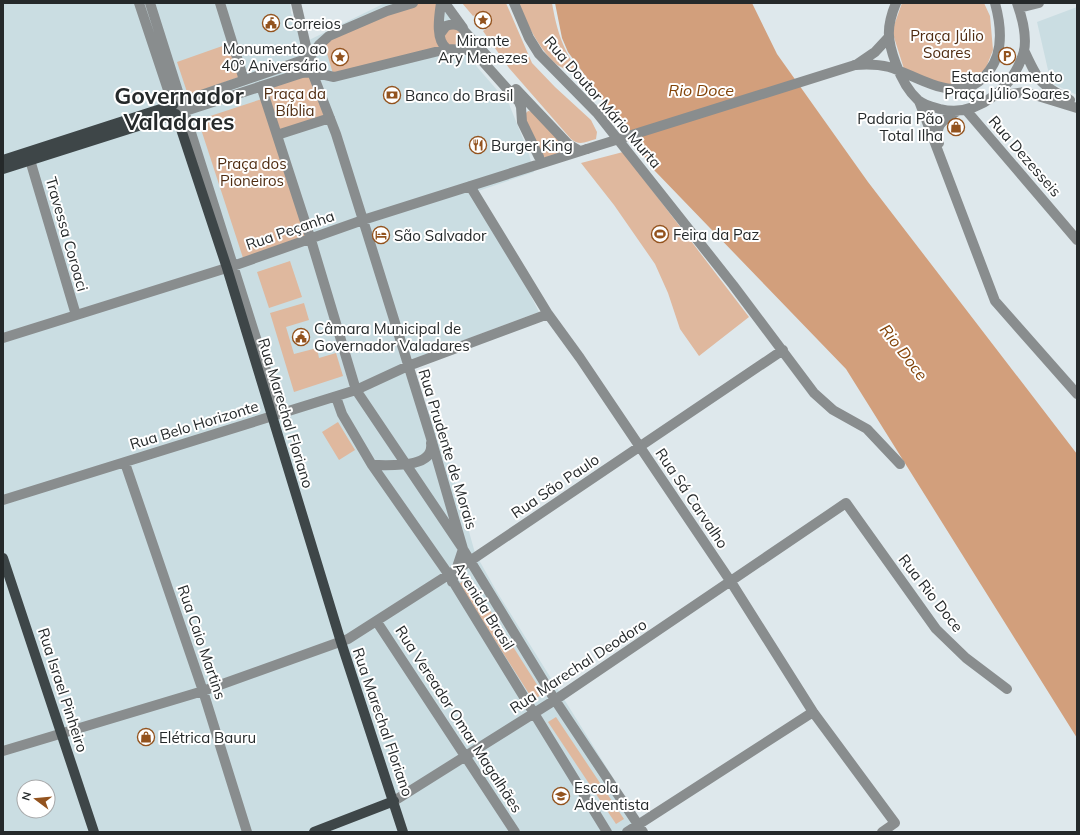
<svg xmlns="http://www.w3.org/2000/svg" width="1080" height="835" font-family="Mulish,sans-serif">
  <style>
    .built { fill: #cadde2; fill-rule: evenodd }
    .green { fill: #dfb89e }
    .water { fill: #d29f7c }
    .lines { fill: none; stroke-linecap: round; stroke-linejoin: round }
    .minor { stroke: #898d8e; stroke-width: 10 }
    .major { stroke: #3e4648; stroke-width: 10 }
    .minor-bridge { stroke: #898d8e; stroke-width: 10 }
    .labels { text-anchor: middle; dominant-baseline: central; stroke-width: 4; stroke-linejoin: round; paint-order: stroke }
    .poi-label { font-size: 15px; fill: #25292a; stroke: #fff; text-anchor: start }
    .park-label { font-size: 15px; fill: #4f2c11; stroke: #fff }
    .street-label { font-size: 15px; fill: #25292a; stroke: #fff }
    .water-label { font-size: 16px; font-style: italic; fill: #824308; stroke: #fff }
    .town-label { font-size: 23px; font-weight: bold; fill: #25292a; stroke: #fff }
  </style>
  <rect width="100%" height="100%" fill="#dee8ec"/>
  <!-- built -->
  <path class="built" d="M3,3h287l1,10 14,29 80,-39h60l27,58 37,43 19,47 6,21 -56,19 61,121 -139,52 42,71 33,118 22,39 150,240h-644zM24,787h24v24h-24z
    M1077,7v88l-26,-12 -14,-61z"/>
  <!-- green -->
  <path class="green" d="M413,3h28l5,47 -112,27 -11,-37z
    M462,3h44l26,60 23,24 36,33 6,12 -1,7c-10,3 -17,7 -25,0l-62,-71 -26,-37 6,-4 -8,-14 -8,3z
    M517,3h35c5,29 11,46 27,70 -6,-2 -13,-3 -18,-6 -17,-8 -36,-47 -44,-64z
    M902,3h82l6,13 3,34 -9,23 -21,11h-23l-35,-12 -13,-41z
    M457,27l7,11c-2,8 -6,9 -13,11l-9,-14 1,-4z
    M228,44l11,33 -51,18 -11,-33z
    M310,74l17,42 -49,16 -14,-45z
    M265,98l46,142 -67,21 -46,-141z
    M528,111l7,1 32,33 2,6 -26,8 -19,-38 2,-8z
    M623,152l126,165 -50,39 -19,-27 -12,-36 -13,-29 -41,-59 -33,-42z
    M290,261l12,36 -33,11 -12,-36z
    M304,303l5,17 -23,7 8,27 23,-6 2,10 17,-5 7,23 -49,16 -24,-79z
    M338,422l17,28 -16,10 -17,-28z
    M469,577l74,117 -10,6 -74,-116z
    M556,717l68,102 -8,5 -68,-102z"/>
  <!-- water -->
  <path class="water" d="M555,3h197l25,51 91,128 209,272v284l-231,-369 -192,-199 -86,-118 -6,-14z"/>
  <g class="lines">
    <!-- minor -->
    <path class="minor" d="M139,3l37,111 126,-41 10,-1 22,5 113,-28
      M150,3l130,411
      M220,3l24,77
      M296,3l16,69 24,62 27,86 67,215 33,114 -11,33
      M441,3c-2,14 -6,37 6,46l20,1 10,5 42,47 2,5 1,15 17,35
      M441,3l6,3 16,22
      M514,3l15,35 10,16 58,59 136,172 81,108 19,17 34,19 33,35
      M896,3c-10,24 -9,37 0,61 5,14 11,26 22,36 6,5 15,7 22,9 38,9 74,-22 84,-58 3,-15 -2,-34 -7,-48
      M1019,8l20,-5
      M465,32l22,24
      M440,34l6,-8c10,-4 18,0 21,11
      M1024,50c14,30 15,35 46,50
      M309,58l10,-13 10,-9 58,-25 26,-8
      M855,65c12,-1 22,-1 34,2 32,10 72,42 100,4 15,-19 12,-46 6,-68
      M856,65l19,-13 13,-14
      M261,86l50,154 45,150 107,159 92,151 88,132
      M516,89l52,55 12,7
      M995,96l30,-4 52,16
      M919,101l76,200 82,93
      M175,104l134,-46
      M966,110l111,130
      M277,135l53,-17
      M939,143c-5,-19 4,-22 17,-31
      M30,160l46,155
      M470,186l78,128 32,44 151,224 82,130 82,111 -13,9
      M3,338l230,-72 130,-46 224,-71
      M336,397l6,17 30,51 77,110 158,257
      M125,463l78,228 44,141
      M372,465c18,0 63,4 59,-22
      M3,500l353,-110 52,-24 140,-52
      M377,622l138,210
      M3,751l200,-60 145,-52 122,-78 313,-211
      M394,801l161,-101 291,-197 90,126 30,29 41,31
      M627,832l186,-120"/>
    <!-- major -->
    <path class="major" d="M3,160l170,-55
      M3,169l173,-55 51,154 114,374 62,190
      M3,558l91,274
      M314,832l80,-31"/>
    <!-- minor-bridge -->
    <path class="minor-bridge" d="M587,149l268,-84"/>
  </g>
  <!-- icons -->
  <defs>
    <g id="sight-ring" transform="scale(0.9)"><circle r="9.5" fill="#fff" stroke="#93531e" stroke-width="1.5"/><path d="M0-6L1.8-2.2L6-1.7L2.9 1.2L3.7 5.4L0 3.3L-3.7 5.4L-2.9 1.2L-6-1.7L-1.8-2.2Z" fill="#93531e"/></g>
    <g id="civic-ring" transform="scale(0.9)"><circle r="9.5" fill="#fff" stroke="#93531e" stroke-width="1.5"/><path d="M-.6-6.5H3V-4.5H.6V-3L4-1V1h2V6H-6V1h2V-1L-.6-3ZM-1.2 2.5V6h2.4V2.5Z" fill="#93531e"/></g>
    <g id="parking-ring" transform="scale(0.9)"><circle r="9.5" fill="#fff" stroke="#93531e" stroke-width="1.5"/><path d="M-3.5-5.5H1a3.5 3.5 0 0 1 0 7H-1V5.5H-3.5ZM-1-3.4V-.6H.8a1.4 1.4 0 0 0 0-2.8Z" fill="#93531e"/></g>
    <g id="bank-ring" transform="scale(0.9)"><circle r="9.5" fill="#fff" stroke="#93531e" stroke-width="1.5"/><path d="M-6-4H6V4H-6ZM0-2.3a2.3 2.3 0 1 0 0 4.6a2.3 2.3 0 1 0 0-4.6Z" fill="#93531e"/></g>
    <g id="shop-ring" transform="scale(0.9)"><circle r="9.5" fill="#fff" stroke="#93531e" stroke-width="1.5"/><path d="M-5-2.5h2.3a2.7 3.5 0 0 1 5.4 0H5L5.5 6h-11ZM-1.5-2.5h3a1.5 2.3 0 0 0-3 0Z" fill="#93531e"/></g>
    <g id="restaurant-ring" transform="scale(0.9)"><circle r="9.5" fill="#fff" stroke="#93531e" stroke-width="1.5"/><path d="M-5-6h1v4h1v-4h1v4h1v-4h1v5L-1.5 .5V6h-2V.5L-5-1ZM5-6V6H3V1.5H1.5Q1.5-4 5-6Z" fill="#93531e"/></g>
    <g id="stadium-ring" transform="scale(0.9)"><circle r="9.5" fill="#fff" stroke="#93531e" stroke-width="1.5"/><path d="M0-5a6.5 5 0 1 0 0 10a6.5 5 0 1 0 0-10ZM-3.5-1.8h7v3.6h-7Z" fill="#93531e"/></g>
    <g id="hotel-ring" transform="scale(0.9)"><circle r="9.5" fill="#fff" stroke="#93531e" stroke-width="1.5"/><path d="M-6-4.5h1.5V1H6V5H4.5V3h-9V5H-6ZM-4 0a1.8 1.8 0 1 1 3.6 0ZM.5 0V-2.5h3Q6-2.5 6 0Z" fill="#93531e"/></g>
    <g id="school-ring" transform="scale(0.9)"><circle r="9.5" fill="#fff" stroke="#93531e" stroke-width="1.5"/><path d="M0-5L7-2L0 1L-7-2ZM-4 1L0 2.5L4 1V4Q0 6-4 4Z" fill="#93531e"/></g>
  </defs>
  <g fill-rule="evenodd">
    <use href="#sight-ring" x="483" y="20"/>
    <use href="#civic-ring" x="271" y="23"/>
    <use href="#parking-ring" x="1007" y="56"/>
    <use href="#sight-ring" x="340" y="57"/>
    <use href="#bank-ring" x="392" y="95"/>
    <use href="#shop-ring" x="956" y="127"/>
    <use href="#restaurant-ring" x="478" y="145"/>
    <use href="#stadium-ring" x="660" y="234"/>
    <use href="#hotel-ring" x="381" y="235"/>
    <use href="#civic-ring" x="301" y="337"/>
    <use href="#shop-ring" x="146" y="737"/>
    <use href="#school-ring" x="561" y="796"/>
  </g>
  <g class="labels">
    <!-- poi labels -->
    <g class="poi-label">
      <text x="284" y="23">Correios</text>
      <text x="483" y="40" text-anchor="middle">Mirante<tspan x="483" dy="17">Ary Menezes</tspan></text>
      <text x="327" y="48" text-anchor="end">Monumento ao<tspan x="327" dy="17">40º Aniversário</tspan></text>
      <text x="1007" y="76" text-anchor="middle">Estacionamento<tspan x="1007" dy="17">Praça Júlio Soares</tspan></text>
      <text x="405" y="95">Banco do Brasil</text>
      <text x="943" y="118" text-anchor="end">Padaria Pão<tspan x="943" dy="17">Total Ilha</tspan></text>
      <text x="491" y="145">Burger King</text>
      <text x="673" y="234">Feira da Paz</text>
      <text x="394" y="235">São Salvador</text>
      <text x="314" y="328">Câmara Municipal de<tspan x="314" dy="17">Governador Valadares</tspan></text>
      <text x="159" y="737">Elétrica Bauru</text>
      <text x="574" y="787">Escola<tspan x="574" dy="17">Adventista</tspan></text>
    </g>
    <!-- park labels -->
    <g class="park-label">
      <text x="947" y="35">Praça Júlio<tspan x="947" dy="17">Soares</tspan></text>
      <text x="295" y="93">Praça da<tspan x="295" dy="17">Bíblia</tspan></text>
      <text x="252" y="163">Praça dos<tspan x="252" dy="17">Pioneiros</tspan></text>
    </g>
    <!-- street labels -->
    <g class="street-label">
      <text transform="translate(603 102) rotate(49)">Rua Doutor Mário Murta</text>
      <text transform="translate(1025 156) rotate(49)">Rua Dezesseis</text>
      <text transform="translate(290 230) rotate(-19)">Rua Peçanha</text>
      <text transform="translate(67 234) rotate(74)">Travessa Coroaci</text>
      <text transform="translate(286 413) rotate(73)">Rua Marechal Floriano</text>
      <text transform="translate(194 425) rotate(-17)">Rua Belo Horizonte</text>
      <text transform="translate(448 449) rotate(73)">Rua Prudente de Morais</text>
      <text transform="translate(555 486) rotate(-34)">Rua São Paulo</text>
      <text transform="translate(692 498) rotate(56)">Rua Sá Carvalho</text>
      <text transform="translate(931 593) rotate(52)">Rua Rio Doce</text>
      <text transform="translate(484 606) rotate(58)">Avenida Brasil</text>
      <text transform="translate(202 642) rotate(71)">Rua Caio Martins</text>
      <text transform="translate(578 666) rotate(-33)">Rua Marechal Deodoro</text>
      <text transform="translate(63 690) rotate(72)">Rua Israel Pinheiro</text>
      <text transform="translate(459 719) rotate(57)">Rua Vereador Omar Magalhães</text>
      <text transform="translate(383 722) rotate(71)">Rua Marechal Floriano</text>
    </g>
    <!-- water labels -->
    <g class="water-label">
      <text x="701" y="90">Rio Doce</text>
      <text transform="translate(904 352) rotate(52)">Rio Doce</text>
    </g>
    <!-- town labels -->
    <g class="town-label">
      <text x="179" y="95">Governador<tspan x="179" dy="26">Valadares</tspan></text>
    </g>
  </g>
  <!-- border -->
  <rect width="1080" height="835" fill="none" stroke="#25292a" stroke-width="8"/>
  <!-- north arrow -->
  <g transform="translate(36 799) rotate(286)"><circle r="19" fill="#ffffff" stroke="#a8a9aa"/>
  <path d="M0-3L7 15L0 10L-7 15Z" fill="#93531e"/>
  <text y="-6" font-size="11" font-weight="bold" text-anchor="middle" fill="#25292a">N</text>
  </g>
</svg>
